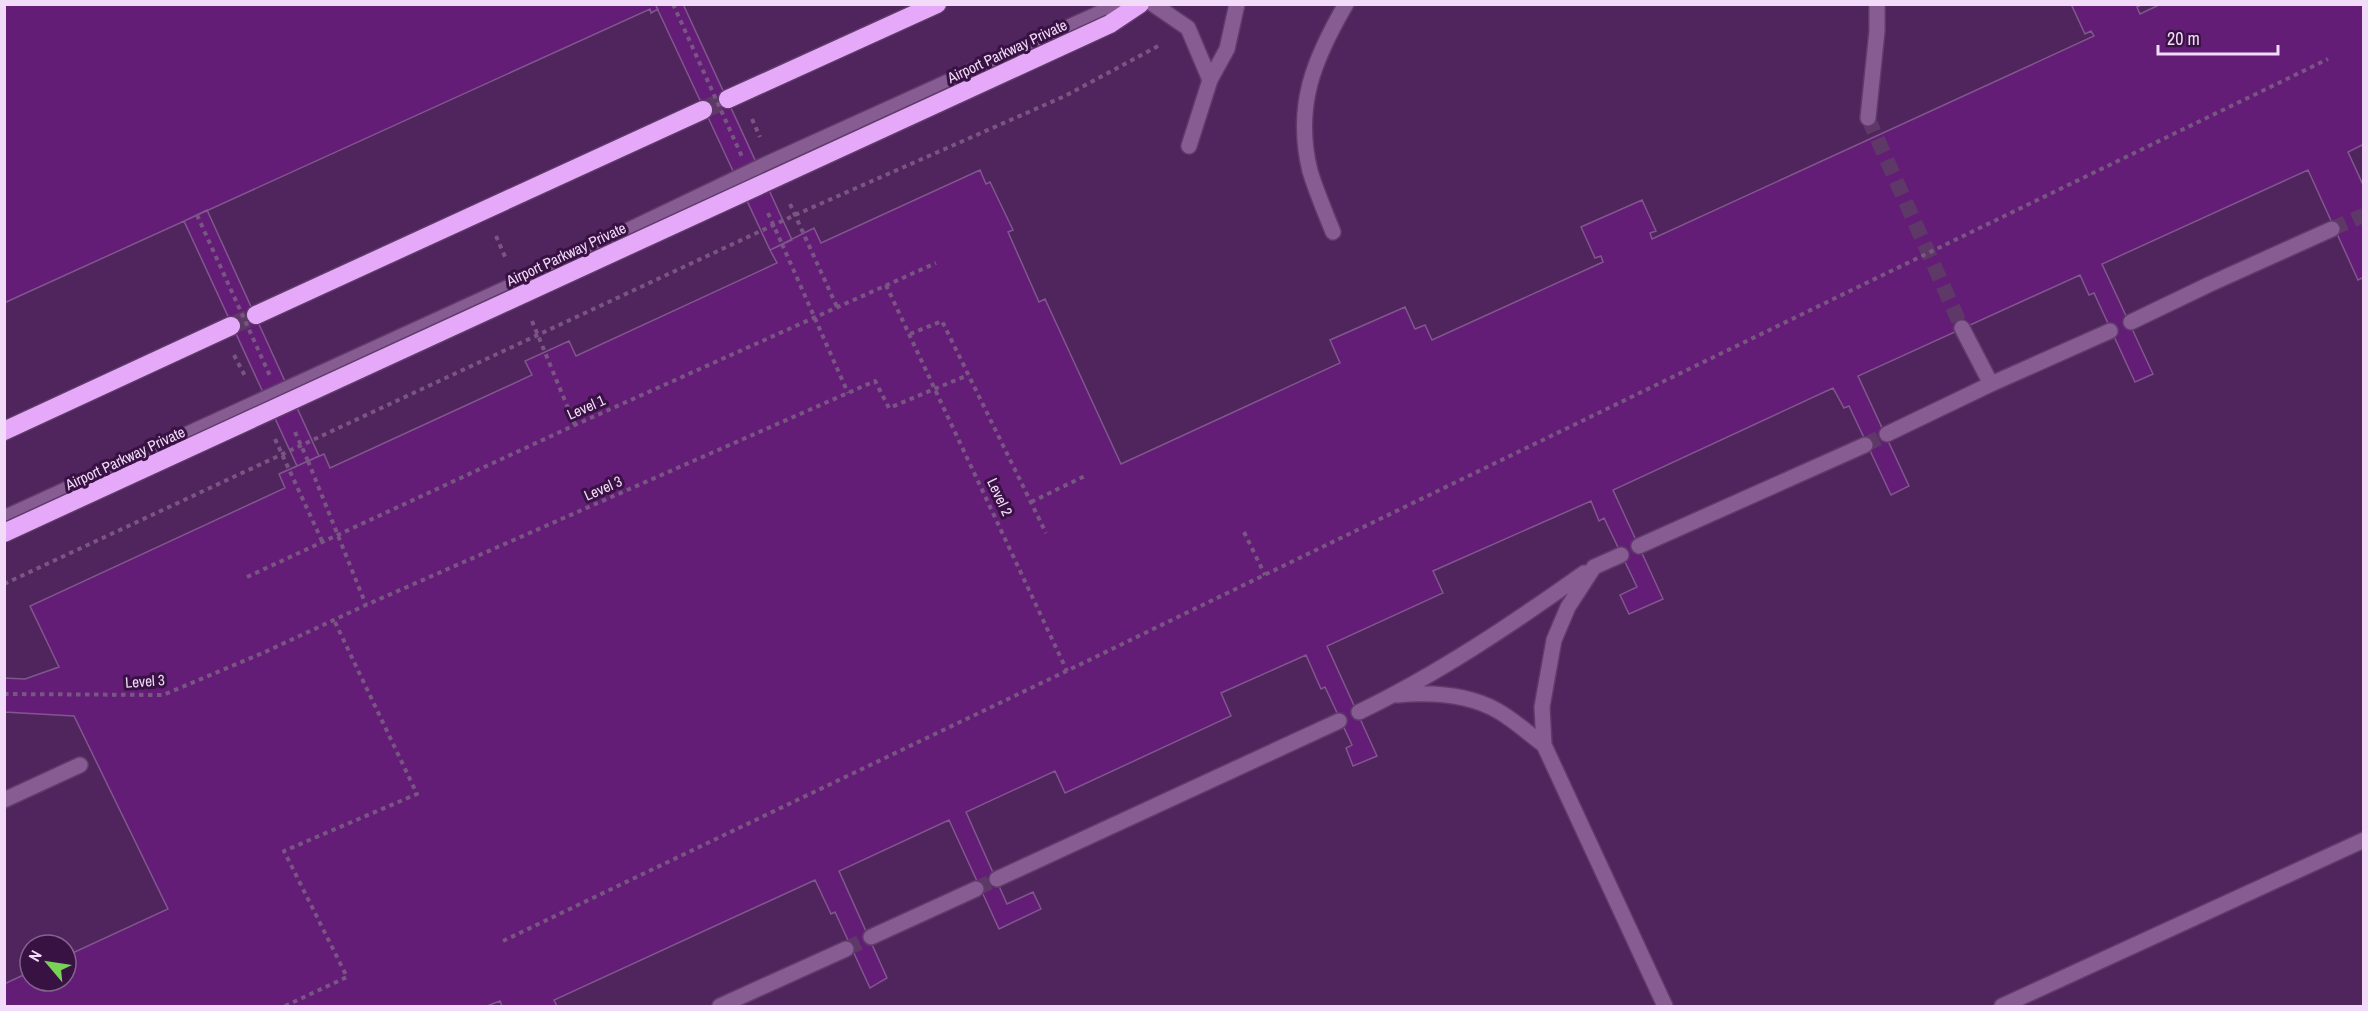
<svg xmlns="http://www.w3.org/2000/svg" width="2368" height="1011" font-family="'Archivo Narrow',sans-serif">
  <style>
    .built { fill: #50245d; fill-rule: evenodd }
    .building { fill: #641d77; stroke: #80578d; stroke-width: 1.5 }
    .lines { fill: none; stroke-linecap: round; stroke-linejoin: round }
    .minor-tunnel { stroke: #5e3968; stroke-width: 15; stroke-dasharray: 15 8; stroke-linecap: butt }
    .highway-tunnel { stroke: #5e3968; stroke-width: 18; stroke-dasharray: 18 9; stroke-linecap: butt }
    .minor-casing { stroke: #603b6a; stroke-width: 18 }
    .highway-casing { stroke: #603b6a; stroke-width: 21 }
    .path { stroke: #785682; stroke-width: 4; stroke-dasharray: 4.5 4.5; stroke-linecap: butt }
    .minor { stroke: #865c93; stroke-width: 15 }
    .highway { stroke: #e6a9f9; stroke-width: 18 }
    .highway-bridge-casing { stroke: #603b6a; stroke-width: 21; stroke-linecap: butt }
    .path-bridge { stroke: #785682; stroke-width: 4; stroke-dasharray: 4.5 4.5; stroke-linecap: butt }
    .highway-bridge { stroke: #e6a9f9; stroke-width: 18 }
    .labels { text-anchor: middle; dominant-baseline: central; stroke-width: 6; stroke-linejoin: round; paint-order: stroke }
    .street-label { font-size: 15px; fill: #f2daf9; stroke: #391244 }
  </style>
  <rect width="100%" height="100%" fill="#441d4f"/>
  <!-- built -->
  <path class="built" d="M5,5h2358v1001h-2358zM30,945h36v36h-36z"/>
  <!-- building -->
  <path class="building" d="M4,4h654l-2,2 2,3 -7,4 -1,-4 -646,294z
    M658,4h25l109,236 -22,10 -114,-244z
    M2071,4h72l-6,3 3,7 21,-10h203v140l-16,8 16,35v90l-6,3 -50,-110 -206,94 51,110 -18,8 -41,-89 -5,2 -9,-20 -222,101 51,110 -18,9 -42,-89 -5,2 -11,-20 -220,102 50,109 -34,15 -9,-19 17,-8 -33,-69 -5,3 -8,-20 -158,70 10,22 -116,53 50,110 -24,10 -7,-18 6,-3 -27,-58 -4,2 -15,-34 -85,38 10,23 -166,77 -10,-22 -89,41 41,92 26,-12 8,17 -42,20 -50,-109 -110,51 48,107 -17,10 -35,-76 -4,2 -16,-34 -261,120 3,6h-55l-2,-5 -13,5h-483v-22l26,-12v9h36v-25l102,-47 -94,-193 -70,-4v-34l21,1 34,-12 -29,-61 255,-118 -6,-14 45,-20 6,14 202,-93 -7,-14 44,-20 7,15 201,-93 -7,-13 44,-22 7,15 159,-73 6,14 4,-2 23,48 -5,2 31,70 6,-3 76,165 219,-101 -10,-23 75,-33 10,22 10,-4 7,15 171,-78 -2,-6 -6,2 -14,-31 61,-27 14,31 -6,2 2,6 442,-203 -3,-5 -6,3z
    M207,210l112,246 -22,10 -113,-245z"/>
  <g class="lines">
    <!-- minor-tunnel -->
    <path class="minor-tunnel" d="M1868,118l94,210
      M2332,229l32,-14
      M1865,445l22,-11
      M976,889l21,-10
      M846,949l25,-12"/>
    <!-- highway-tunnel -->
    <path class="highway-tunnel" d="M703,110l25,-11
      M231,326l25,-11"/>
    <!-- minor casing -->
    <g class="minor-casing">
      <path id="minor" d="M1153,4l35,24 22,52
        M1868,118l9,-87v-27
        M1189,146l21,-66 17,-31 10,-45
        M1333,232c-8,-20 -17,-41 -23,-61 -16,-65 4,-112 36,-167
        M2131,322l79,-38 122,-55
        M1962,328l29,56
        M1887,434l104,-50 119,-53
        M4,518l512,-234 255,-122 349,-158
        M1639,546l226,-101
        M1621,555l-27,12 -26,40 -14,33 -12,67 2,38 121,261
        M1397,695c34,-3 71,-1 101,16 16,9 31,23 46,34
        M1359,712c79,-38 153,-88 225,-139
        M4,800l76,-35
        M997,879l342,-158
        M871,937l105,-48
        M720,1006l126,-57
        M2002,1006l362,-166"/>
    </g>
    <!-- highway casing -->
    <g class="highway-casing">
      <path id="highway" d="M1110,24l30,-20
        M728,99l209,-95
        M256,315l447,-205
        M4,431l227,-105"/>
    </g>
    <!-- path -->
    <path class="path" d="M752,119l8,18
      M790,204l47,103
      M496,236l10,23
      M782,244l66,149
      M886,285l181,386
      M532,321l43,104
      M910,334l32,-13 104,212
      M234,355l12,23
      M275,439l48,104
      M308,461l58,144
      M1031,502l56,-27
      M1244,532l21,43
      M247,577l328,-152 361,-162
      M4,584l791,-369 270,-119 97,-52
      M4,694l159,1 102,-43 101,-47 509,-224 14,27 79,-33
      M503,941l576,-276 1249,-606
      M285,1006l62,-29 -63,-126 133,-57 -83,-174"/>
    <!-- minor -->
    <use href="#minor" class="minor"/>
    <!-- highway -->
    <use href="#highway" class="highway"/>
    <!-- highway-bridge casing -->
    <g class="highway-bridge-casing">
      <path id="highway-bridge" d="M4,533l1106,-509"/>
    </g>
    <!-- path-bridge -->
    <path class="path-bridge" d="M673,4l70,155
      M768,213l14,31
      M197,215l74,163
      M295,432l13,29"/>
    <!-- highway-bridge -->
    <use href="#highway-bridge" class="highway-bridge"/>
  </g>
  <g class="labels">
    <!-- street labels -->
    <g class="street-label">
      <text transform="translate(1007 51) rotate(-25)">Airport Parkway Private</text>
      <text transform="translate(566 254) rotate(-25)">Airport Parkway Private</text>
      <text transform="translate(586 407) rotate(-24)">Level 1</text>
      <text transform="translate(125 458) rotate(-25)">Airport Parkway Private</text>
      <text transform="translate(603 488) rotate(-24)">Level 3</text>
      <text transform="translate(1000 497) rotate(65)">Level 2</text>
      <text transform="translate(145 681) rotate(-4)">Level 3</text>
    </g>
  </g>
  <!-- border -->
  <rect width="2368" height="1011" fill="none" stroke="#f2daf9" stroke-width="12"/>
  <!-- north arrow -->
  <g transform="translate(48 963) rotate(299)"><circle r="28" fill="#391244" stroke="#83628c" stroke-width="1.5"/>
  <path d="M0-4.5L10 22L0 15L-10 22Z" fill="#79d158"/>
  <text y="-9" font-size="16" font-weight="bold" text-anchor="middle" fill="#f2daf9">N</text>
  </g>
  <!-- scale -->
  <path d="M2158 45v9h120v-9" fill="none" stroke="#f2daf9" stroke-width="3"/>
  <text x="2167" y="45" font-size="18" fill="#f2daf9" stroke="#391244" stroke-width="4.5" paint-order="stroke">20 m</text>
</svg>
